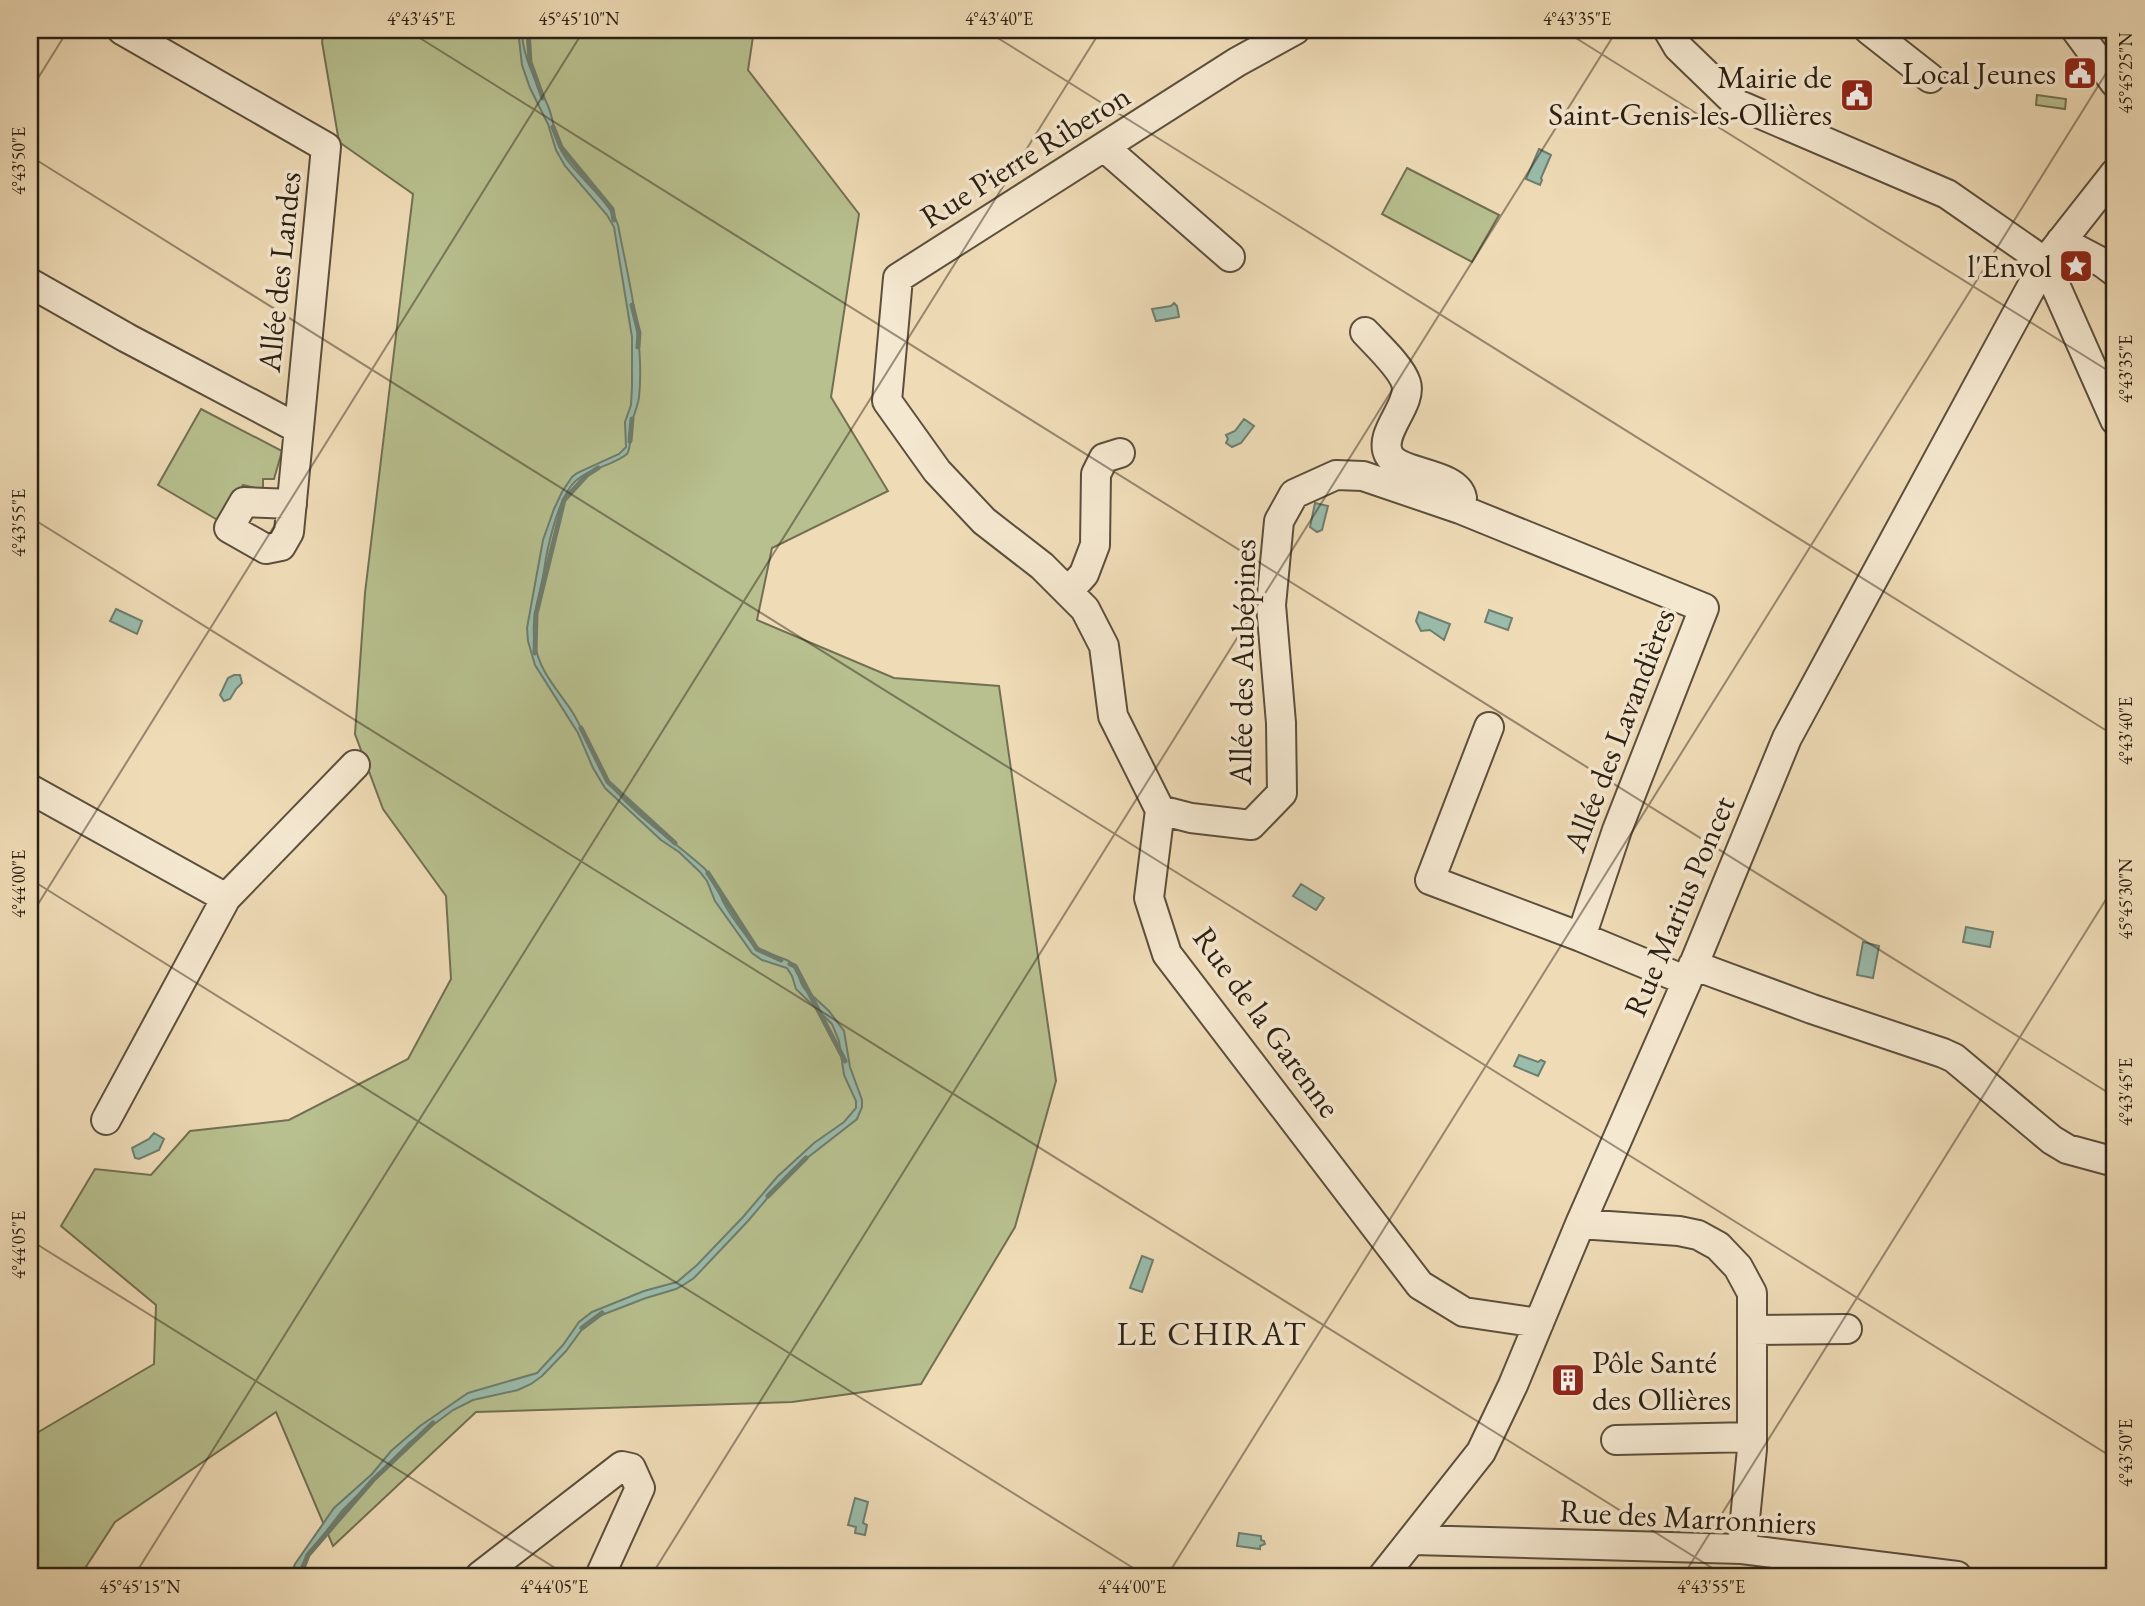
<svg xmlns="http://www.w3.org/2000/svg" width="2145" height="1606" font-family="'EB Garamond',serif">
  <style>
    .green { fill: #b8c08f; stroke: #727052; stroke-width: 2 }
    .water { fill: #9abcac; stroke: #6e7e6f; stroke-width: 2 }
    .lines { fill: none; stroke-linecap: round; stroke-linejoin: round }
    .stream { stroke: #6e7e6f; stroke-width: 5 }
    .minor-casing { stroke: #5c4f3d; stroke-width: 32 }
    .minor { stroke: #f5e8d0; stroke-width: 28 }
    .ticks { fill: none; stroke: #2b2014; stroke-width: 2; stroke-opacity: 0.45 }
    .labels { text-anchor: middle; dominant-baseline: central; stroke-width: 7; stroke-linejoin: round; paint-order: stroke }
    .poi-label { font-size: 32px; fill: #2b2014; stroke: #f5e8d0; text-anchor: end }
    .street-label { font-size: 32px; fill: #2b2014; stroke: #f5e8d0 }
    .neighbourhood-label { font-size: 33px; letter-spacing: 2px; fill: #2b2014; stroke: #f5e8d0 }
    .neatline { fill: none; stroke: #2b2014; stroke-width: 2.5 }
    .ticks-label { font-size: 18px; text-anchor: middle; fill: #2b2014 }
  </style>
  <rect width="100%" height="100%" fill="#efdcb7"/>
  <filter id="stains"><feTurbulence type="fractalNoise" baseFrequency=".00286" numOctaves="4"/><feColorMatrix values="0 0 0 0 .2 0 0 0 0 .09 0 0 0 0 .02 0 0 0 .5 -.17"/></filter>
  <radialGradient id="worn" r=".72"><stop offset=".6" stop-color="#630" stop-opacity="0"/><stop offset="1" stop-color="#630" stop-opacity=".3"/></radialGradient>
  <!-- green -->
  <path class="green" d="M324,30h430l-6,40 111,144 -28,183 57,94 -116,57 -15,72 137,58 105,8 57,395 -41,146 -94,157 -129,18 -316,10 -143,134 -57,-134 -161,110 -35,54h-50v-139l124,-73 2,-59 -95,-79 34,-57 56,6 39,-44 99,-11 119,-61 43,-80 -5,-83 -63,-87 -28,-75 10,-141 48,-399 -74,-52 -17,-100z
    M2037,95l29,4 -1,10 -29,-4z
    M1407,168l92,47 -27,47 -90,-48z
    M201,409l81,42 -8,28h-11v11l-20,-5 -22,37 -63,-37z"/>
  <!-- water -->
  <path class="water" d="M518,30h4c0,29 15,50 26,76 7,16 6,36 17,51 15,22 44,43 53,68 10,53 27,117 21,172 -1,10 -7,20 -8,31 -2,10 1,17 -4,26 -16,13 -43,15 -56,32 -14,18 -24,62 -27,85 -4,25 -14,49 -9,73 4,28 24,47 38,69 14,23 21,50 37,71 24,31 65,58 95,85 8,9 11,17 16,28 6,15 20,32 30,45 13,16 29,11 42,22 7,8 5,16 11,24l25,23 15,20 6,36 12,33v7l-5,12 -55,43 -27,27 -27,32 -54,57 -9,6 -9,5 -30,9 -52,20 -8,6 -20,27 -24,25 -11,8 -13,6 -45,10 -20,10 -44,33 -67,68 -34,44 -12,21h-6l5,-12 39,-56 38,-34 19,-23 29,-25 48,-33 69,-20 26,-28 16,-23 13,-10 52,-21 33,-9 20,-17 46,-48 34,-40 37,-34 30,-21 12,-14v-7l-12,-26 -5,-34 -7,-17 -36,-35 -4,-13 -5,-8 -25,-8 -10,-7 -37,-52 -8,-20 -7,-9 -21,-20 -18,-12 -56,-52 -12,-20 -15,-35 -43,-68 -7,-24 -1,-13 16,-88 11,-31 8,-17 10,-15 5,-4 42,-19 7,-7 -1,-25 6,-17 1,-19v-49l-18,-110 -7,-12 -42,-49 -9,-16 -8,-26 -18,-36 -8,-23z
    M1539,149l12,6 -10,23 1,2 -2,5 -14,-6z
    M1174,303l3,3 2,11 -23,4 -4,-12 19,-3z
    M1244,419l10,7 -13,17 -9,4 -6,-4 2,-4 -2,-4 9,-4z
    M1315,503l13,3 -6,24 -5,2 -7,-5z
    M116,609l26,12 -5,13 -27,-13z
    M1489,610l23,8 -4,12 -23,-8z
    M1419,612l31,12 -6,16 -14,-10 -9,1 -5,-10z
    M234,675h6l2,8 -6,6 -6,10 -6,2 -4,-6 8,-17z
    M1301,884l23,14 -8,12 -23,-14z
    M1966,927l27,5 -3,15 -27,-5z
    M1863,942l16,4 -6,32 -16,-3z
    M1519,1055l19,7 3,-2 4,2 -7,14 -24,-10z
    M154,1133l10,6 -5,11 -20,9 -4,-1 -3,-10 17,-9z
    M1142,1256l11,4 -11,32 -12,-4z
    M855,1498l13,4 -5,21 4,2 -2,10 -10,-2 1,-6 -8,-2z
    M1239,1533l22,3v4l3,1 1,3 -5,2v3l-23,-3z"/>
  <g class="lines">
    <!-- stream -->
    <path class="stream" d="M528,30l2,32 13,36
      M553,127l8,20 51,62 2,11
      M632,305l7,28 -1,14
      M630,441l2,-22
      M535,653l1,-39 28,-114 23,-25 11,-7
      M581,728l27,54 67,61
      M708,873l49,76 24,11
      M790,964l5,2 50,95
      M768,1196l38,-38
      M582,1328l20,-15
      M300,1576l8,-21 65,-75 60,-57"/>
    <!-- minor casing -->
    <g class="minor-casing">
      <path id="minor" d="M122,30l204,117 -37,385 -8,14 -15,3 -37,-21 15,-26 48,2
        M1295,30l-58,32 -339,216 -11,123 50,70 47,50 58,45 43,43 19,37 9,70 47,94 -11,88 18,56 253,331 44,27 75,11
        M1668,30l10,17 59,57 210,90 98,68
        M1869,30l61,48
        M2076,30l39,53
        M1104,147l126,110
        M2061,241l42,22 12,9
        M2045,262l70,158
        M30,283l97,55 172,91
        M1365,332c12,13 36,35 41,51 7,22 -29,50 -17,72 10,20 68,17 73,43 0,4 -1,7 -2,11
        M1068,592l16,-18 11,-29 1,-71 8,-16 16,-5
        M1489,727l-59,153 151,57
        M30,789l196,109
        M1160,810l31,8 60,7 31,-32 -1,-70 -10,-118 8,-84 15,-27 42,-19 27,1 97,33 244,99 -87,222 -36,107 106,44
        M1693,965l119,44 131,44 11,5 98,82 15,9 48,13
        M106,1120l120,-222 129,-133
        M1580,1224l99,7 19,4 20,11 20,21 14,26v156l-10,100
        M1752,1330l95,-1
        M1616,1440l136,-3
        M1413,1540l329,9 215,27
        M480,1576l142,-110 9,2 9,20 -40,88
        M1383,1576l98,-124 32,-67 67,-161 107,-243 100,-243 258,-476 70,-89"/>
    </g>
    <!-- minor -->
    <use href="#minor" class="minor"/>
  </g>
  <!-- ticks -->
  <path class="ticks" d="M407,30l1708,1067M985,30l1130,706M1563,30l552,345M30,91l38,-61M30,156l2085,1303M30,517l1695,1059M30,879l1116,697M30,917l554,-887M30,1240l538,336M134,1576l967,-1546M651,1576l966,-1546M1167,1576l948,-1517M1683,1576l432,-691"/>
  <!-- icons -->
  <defs>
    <g id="civic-square" transform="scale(1.75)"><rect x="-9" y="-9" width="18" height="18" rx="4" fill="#8f2418" stroke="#f5e8d0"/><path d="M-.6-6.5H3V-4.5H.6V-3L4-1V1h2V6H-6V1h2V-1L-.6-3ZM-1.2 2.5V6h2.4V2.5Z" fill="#fff"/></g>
    <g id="sight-square" transform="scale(1.75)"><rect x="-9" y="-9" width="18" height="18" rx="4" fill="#8f2418" stroke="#f5e8d0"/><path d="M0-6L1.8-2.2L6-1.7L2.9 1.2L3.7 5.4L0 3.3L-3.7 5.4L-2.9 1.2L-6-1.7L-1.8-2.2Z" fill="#fff"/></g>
    <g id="building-square" transform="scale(1.75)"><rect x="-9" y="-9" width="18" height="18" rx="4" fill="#8f2418" stroke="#f5e8d0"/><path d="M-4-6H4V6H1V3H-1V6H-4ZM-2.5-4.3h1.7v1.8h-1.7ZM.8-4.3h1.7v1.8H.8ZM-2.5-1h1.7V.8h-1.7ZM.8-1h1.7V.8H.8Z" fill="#fff"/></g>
  </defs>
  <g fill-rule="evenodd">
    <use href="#civic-square" x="2080" y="73"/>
    <use href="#civic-square" x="1857" y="95"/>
    <use href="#sight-square" x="2076" y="266"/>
    <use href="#building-square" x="1568" y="1380"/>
  </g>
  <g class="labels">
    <!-- poi labels -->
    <g class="poi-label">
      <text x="2056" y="73">Local Jeunes</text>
      <text x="1832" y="77">Mairie de<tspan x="1832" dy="37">Saint-Genis-les-Ollières</tspan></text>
      <text x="2052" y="266">l'Envol</text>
      <text x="1592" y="1362" text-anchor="start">Pôle Santé<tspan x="1592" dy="37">des Ollières</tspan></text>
    </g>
    <!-- street labels -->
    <g class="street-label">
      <text transform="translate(1025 156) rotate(-32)">Rue Pierre Riberon</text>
      <text transform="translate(279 272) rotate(-84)">Allée des Landes</text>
      <text transform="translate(1242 662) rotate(-89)">Allée des Aubépines</text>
      <text transform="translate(1619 730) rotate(-69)">Allée des Lavandières</text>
      <text transform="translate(1679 906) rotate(-67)">Rue Marius Poncet</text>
      <text transform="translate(1267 1022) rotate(54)">Rue de la Garenne</text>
      <text transform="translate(1688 1517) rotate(3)">Rue des Marronniers</text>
    </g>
    <!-- neighbourhood labels -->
    <g class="neighbourhood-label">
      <text x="1212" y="1333">LE CHIRAT</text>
    </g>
  </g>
  <!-- margin -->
  <rect width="2145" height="1606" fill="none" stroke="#efdcb7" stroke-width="77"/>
  <rect x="38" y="38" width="2068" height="1530" class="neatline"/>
  <g class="ticks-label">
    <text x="421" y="25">4°43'45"E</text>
    <text x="579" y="25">45°45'10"N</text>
    <text x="999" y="25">4°43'40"E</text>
    <text x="1577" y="25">4°43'35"E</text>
    <text transform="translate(2126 73) rotate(-90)" y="6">45°45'25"N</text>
    <text transform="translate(19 161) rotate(-90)" y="6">4°43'50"E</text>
    <text transform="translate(2126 369) rotate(-90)" y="6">4°43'35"E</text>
    <text transform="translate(19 523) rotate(-90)" y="6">4°43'55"E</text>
    <text transform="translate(2126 731) rotate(-90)" y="6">4°43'40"E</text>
    <text transform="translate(19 884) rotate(-90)" y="6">4°44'00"E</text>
    <text transform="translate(2126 899) rotate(-90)" y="6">45°45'30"N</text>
    <text transform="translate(2126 1092) rotate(-90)" y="6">4°43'45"E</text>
    <text transform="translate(19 1245) rotate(-90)" y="6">4°44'05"E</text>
    <text transform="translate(2126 1453) rotate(-90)" y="6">4°43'50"E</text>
    <text x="140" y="1593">45°45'15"N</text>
    <text x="554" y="1593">4°44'05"E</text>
    <text x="1132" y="1593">4°44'00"E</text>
    <text x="1711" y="1593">4°43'55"E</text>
  </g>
  <rect width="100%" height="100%" filter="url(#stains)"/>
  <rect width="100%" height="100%" fill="url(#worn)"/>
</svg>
